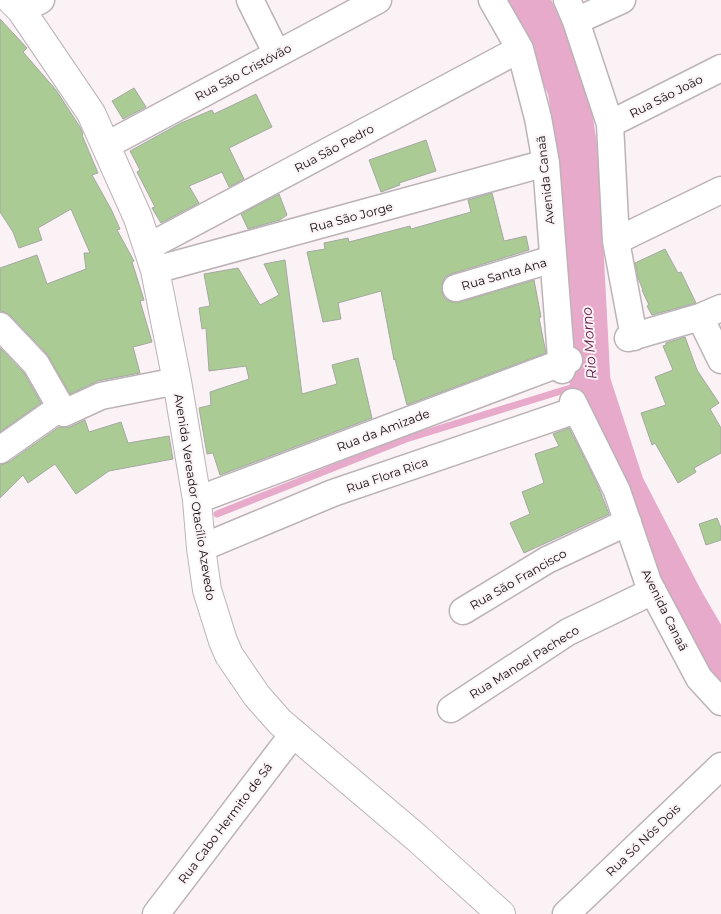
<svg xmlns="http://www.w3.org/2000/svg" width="721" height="914" font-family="Montserrat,sans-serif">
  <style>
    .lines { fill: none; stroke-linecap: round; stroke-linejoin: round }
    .stream { stroke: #e7aaca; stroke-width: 7 }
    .river { stroke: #e7aaca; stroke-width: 41 }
    .building { fill: #abcb94; stroke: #a4a8a2 }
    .minor-casing { stroke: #bcb3b7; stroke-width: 29 }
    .secondary-casing { stroke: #bcb3b7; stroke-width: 30 }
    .minor { stroke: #fff; stroke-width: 26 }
    .secondary { stroke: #fff; stroke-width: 28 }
    .labels { text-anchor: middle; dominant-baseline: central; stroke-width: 4; stroke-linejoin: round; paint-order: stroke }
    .street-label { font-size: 12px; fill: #0f0c0d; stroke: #fbf2f6 }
    .water-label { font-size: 14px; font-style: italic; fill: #5e1743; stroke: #fbf2f6 }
  </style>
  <rect width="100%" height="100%" fill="#fbf2f6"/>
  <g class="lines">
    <!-- stream -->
    <path class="stream" d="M217,514l189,-75 184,-57"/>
    <!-- river -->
    <path class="river" d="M529,0l39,89 10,67 12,226 34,104 60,116 37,63"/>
  </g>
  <!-- building -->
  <path class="building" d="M0,19l27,29 -4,4 33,38 24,37 3,7 -1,1 16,38 -6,2 19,34 9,20 -3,1 17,31 -2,1 12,38 -4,1 12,41 -19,5 7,26 -42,8 -28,13 -23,-40 -36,-38 -6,-4 -5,-1v-43l37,-13 10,29 39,-15 -2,-16h6l-19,-44 -33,19 4,12 -23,8 -6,-16 -13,-20z
    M134,88l12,19 -23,12 -11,-18z
    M256,94l16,33 -43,21 15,31 -15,8 -7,-15 -33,14 10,17 -38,20 -9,-15 3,-1 -18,-35 3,-2 -10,-19 51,-28 31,-13 2,4z
    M426,140l10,31 -37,12 1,2 -19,7 -12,-32z
    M492,193l12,48 22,-5 3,14 -78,24 -6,3 -3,7v9l3,6 7,3h8l74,-22 7,37 -2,1 7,35 -139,52 -12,-46 -1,1 -13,-69 -43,12 3,16 -18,3 -16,-70 18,-3 -1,-6 24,-5 1,4 61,-16 1,3 60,-17 -3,-12z
    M279,194l8,21 -7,5 -32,9 -7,-15z
    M665,249l13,24 3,-1 15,31 -44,12 -5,-9 2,-1 -7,-15h1l-5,-12 -3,-15z
    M285,260l17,134 35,-10 -5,-19 26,-7 14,60 -152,57 -7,-22 -6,1 -8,-46 12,-3 -1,-13 39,-13 -3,-13 -37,5 -3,-43 -4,1 -3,-21 11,-2 -6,-32 34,-6 22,37 19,-10 -15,-31z
    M685,337l12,33 22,33 -9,6 11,19v25l-27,15 2,4 -18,11 -23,-40 -3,2 -11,-32 25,-8 -11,-28 18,-7 -10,-24 3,-1v-2z
    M0,348l24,25 17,30 -41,29z
    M85,420l4,12 32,-10 7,21 41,-7 4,23 -64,12 -33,23 -21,-30 -27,19 -5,-8 -23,23v-33l9,-3 50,-35h11z
    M569,428l27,53 13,33 -85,39 -14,-30 20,-9 -8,-22 22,-9 -9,-29 24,-8 -6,-12z
    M717,518l4,10v12l-15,5 -7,-21z"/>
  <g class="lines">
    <!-- minor casing -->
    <g class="minor-casing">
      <path id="minor" d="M250,0l27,54
        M492,0l28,49 18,69 8,45 16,207
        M567,0l9,21 34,103 6,117 18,96
        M21,10l20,-10
        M576,21l46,-21
        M610,124l111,-56
        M107,145l271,-145
        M616,241l105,-51
        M148,247l372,-198
        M155,270l391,-107
        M456,288l97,-29
        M700,317l21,43
        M0,326l36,38 28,49 37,-17 76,-15
        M628,338l72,-21 21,-9
        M573,402l44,89 31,91 51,96 22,24
        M0,450l61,-43
        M197,500l372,-140
        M201,548l132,-55 243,-83
        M463,611l84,-51 81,-38
        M451,709l117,-77 85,-41
        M156,914l138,-181
        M566,914l155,-148"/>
    </g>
    <!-- secondary casing -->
    <g class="secondary-casing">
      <path id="secondary" d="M11,0l10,10 70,103 47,105 17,52 22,111 20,119 4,48 6,42 16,51 6,14 28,41 23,26 137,116 84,76"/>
    </g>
    <!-- minor -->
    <use href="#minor" class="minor"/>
    <!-- secondary -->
    <use href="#secondary" class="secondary"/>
  </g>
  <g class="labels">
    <!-- street labels -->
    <g class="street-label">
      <text transform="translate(243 72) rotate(-28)">Rua São Cristóvão</text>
      <text transform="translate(666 96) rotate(-27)">Rua São João</text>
      <text transform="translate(334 148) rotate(-28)">Rua São Pedro</text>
      <text transform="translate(545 180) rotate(-96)">Avenida Canaã</text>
      <text transform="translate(351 217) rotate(-15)">Rua São Jorge</text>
      <text transform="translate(504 274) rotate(-16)">Rua Santa Ana</text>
      <text transform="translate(383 430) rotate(-21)">Rua da Amizade</text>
      <text transform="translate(387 475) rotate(-19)">Rua Flora Rica</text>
      <text transform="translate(195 497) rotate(81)">Avenida Vereador Otacílio Azevedo</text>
      <text transform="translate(518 579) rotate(-30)">Rua São Francisco</text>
      <text transform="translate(665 610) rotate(64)">Avenida Canaã</text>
      <text transform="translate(524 662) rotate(-32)">Rua Manoel Pacheco</text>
      <text transform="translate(225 823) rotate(-53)">Rua Cabo Hermito de Sá</text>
      <text transform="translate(643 840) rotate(-44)">Rua Só Nós Dois</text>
    </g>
    <!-- water labels -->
    <g class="water-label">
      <text transform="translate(589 343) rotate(-94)">Rio Morno</text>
    </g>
  </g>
</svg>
